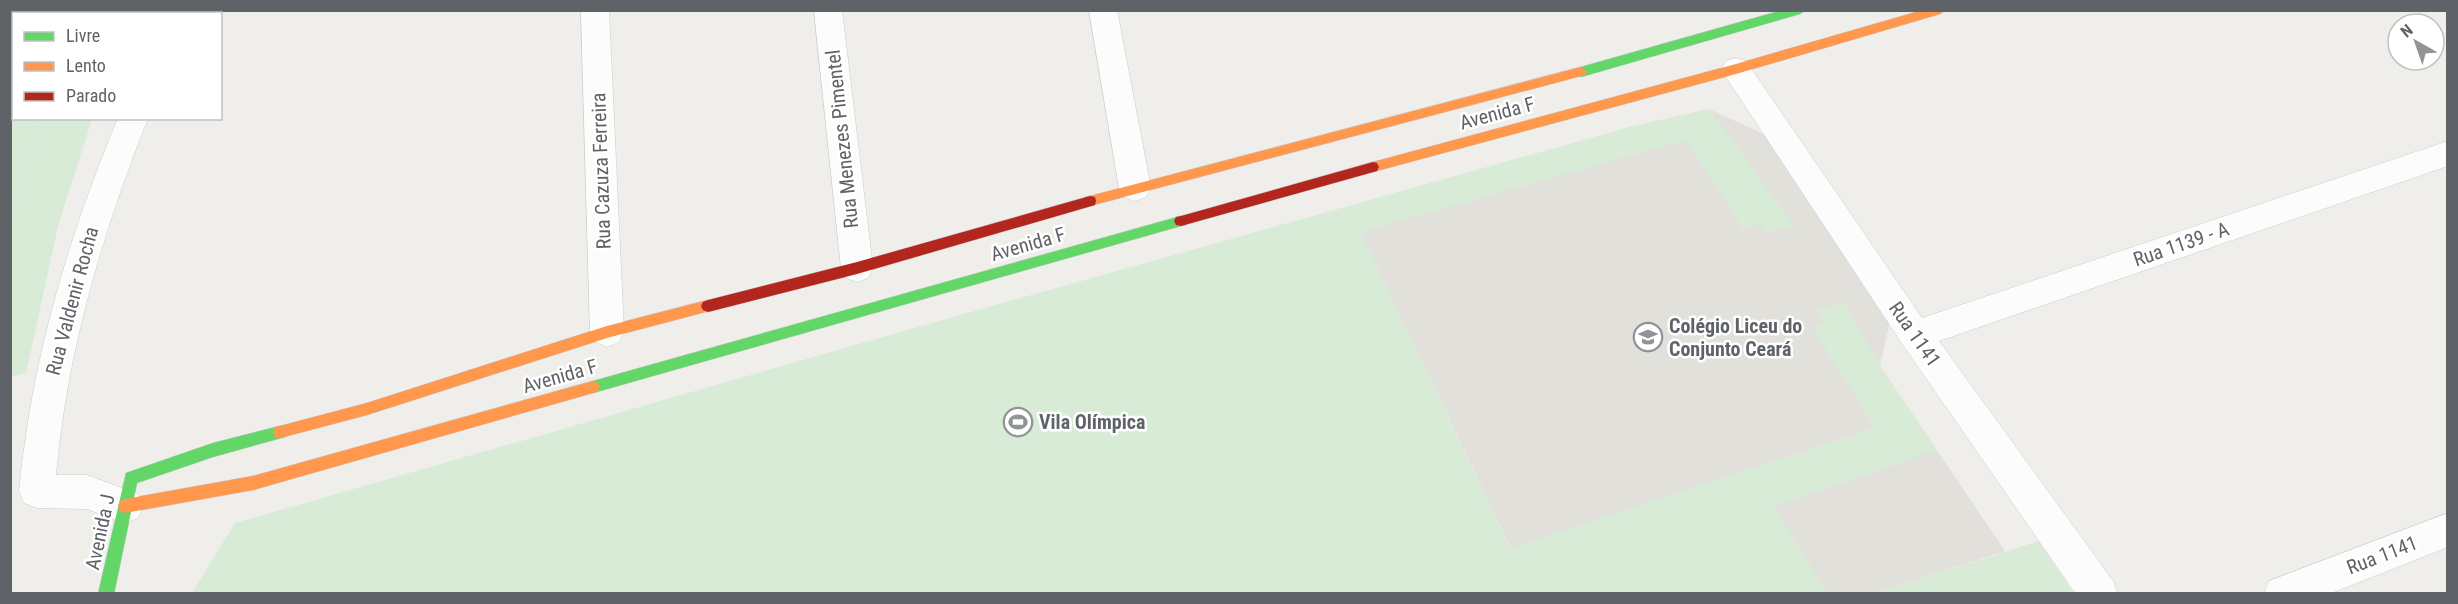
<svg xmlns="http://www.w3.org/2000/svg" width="2458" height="604" font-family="'Roboto Condensed',sans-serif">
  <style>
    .education { fill: #e2e0da }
    .green { fill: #d8ebd6 }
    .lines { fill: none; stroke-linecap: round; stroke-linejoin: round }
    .street-casing { stroke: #cbcccc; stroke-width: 1 }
    .fast-casing { stroke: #cacacb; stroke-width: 1 }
    .slow-casing { stroke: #cacacb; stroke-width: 1 }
    .jam-casing { stroke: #cacacb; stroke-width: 1 }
    .street { fill: #fdfcfc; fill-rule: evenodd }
    .fast { fill: #63d668; fill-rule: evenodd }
    .slow { fill: #ff974d; fill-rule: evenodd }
    .jam { fill: #b3261e; fill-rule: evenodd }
    .tram { stroke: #e4e4e4; stroke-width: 1.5 }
    .rail { stroke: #e4e4e4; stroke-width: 4.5; stroke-dasharray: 1.5 8; stroke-linecap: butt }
    .labels { text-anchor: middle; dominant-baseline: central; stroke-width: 5; stroke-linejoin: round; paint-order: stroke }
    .street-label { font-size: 20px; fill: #5f6368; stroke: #fff }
    .poi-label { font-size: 20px; font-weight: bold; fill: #5f6368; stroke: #fff; text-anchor: start }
  </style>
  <rect width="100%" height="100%" fill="#efeeea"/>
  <!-- education -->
  <path class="education" d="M1709,109l57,26 127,173 -13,58 125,185 -127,42h-346l-172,-361 266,-104z"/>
  <!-- green -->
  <path class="green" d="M11,10l129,1 -2,3h-124v104l78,1 -34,107 -32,147 -15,4z
    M1709,109l84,115 -28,9 -5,-9 -17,5 -57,-89 -326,92 150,316 365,-120 -63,-101 12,-4 -8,-12 28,-9 36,64 57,84 -163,56 53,87h-1635l43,-70 704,-202 687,-193z
    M2039,541l34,52h-195z"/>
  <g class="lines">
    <!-- street casing -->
    <g class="street-casing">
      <path id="street" d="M165,10h29l-1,4h-29z
        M581,10h28l15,322 -5,10 -12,5 -12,-5 -5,-10z
        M814,10h28l31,258 -5,10 -11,4 -11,-4 -5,-10z
        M1089,10h28l34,178 -5,9 -11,4 -11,-4 -5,-9z
        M1736,58l10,3 176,257 526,-177v25l-509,175 174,240 5,13h-42l-173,-249 -177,-268 -5,-8 5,-8z
        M118,118h30c-46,116 -81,233 -92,357h31l51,19 5,12 -5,12 -13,5 -38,-14 -50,-1 -13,-5 -5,-12c13,-132 48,-250 99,-373z
        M2448,513v34l-119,47h-65l5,-13z"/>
    </g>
    <!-- fast casing -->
    <g class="fast-casing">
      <path id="fast" d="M1783,10h23l-6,4 -219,63 -6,-5 6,-5z
        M1181,216l5,1 2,4 -2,4 -5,1 -588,167 -5,-2 -2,-4 2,-4 5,-2z
        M280,426l5,1 2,5 -2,5 -72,20 -76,26 -23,111h-16l28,-121 87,-30z"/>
    </g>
    <!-- slow casing -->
    <g class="slow-casing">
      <path id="slow" d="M1923,10h23l-6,4 -204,60 -363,98 -6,-5 6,-5 363,-98z
        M1581,67l6,5 -2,3 -495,131 -5,-1 -1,-4 1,-4 5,-1z
        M708,300l5,2 2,4 -2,4 -106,28 -240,77 -87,23 -5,-1 -2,-5 2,-5 5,-1 87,-23 240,-77z
        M593,381l5,2 2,4 -2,4 -5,2 -340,97 -128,23 -5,-2 -2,-5 2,-5 5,-2 128,-23z"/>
    </g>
    <!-- jam casing -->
    <g class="jam-casing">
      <path id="jam" d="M1373,162l4,1 2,4 -2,4 -196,55 -5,-1 -2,-4 2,-4 5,-1z
        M1090,196l5,1 1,4 -1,4 -238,69 -149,38 -5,-2 -2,-4 2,-4 5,-2 149,-38z"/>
    </g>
    <!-- street -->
    <use href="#street" class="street"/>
    <!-- fast -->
    <use href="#fast" class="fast"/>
    <!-- slow -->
    <use href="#slow" class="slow"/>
    <!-- jam -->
    <use href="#jam" class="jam"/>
    <!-- tram -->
    <path class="tram" d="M39,14l1,-4
      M10,86l4,-8"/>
    <!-- rail -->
    <path class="rail" d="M69,14l1,-4
      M10,225l30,-107"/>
  </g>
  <!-- icons -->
  <defs>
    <g id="school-ring" transform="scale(1.5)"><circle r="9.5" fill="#fff" stroke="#919496" stroke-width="1.5"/><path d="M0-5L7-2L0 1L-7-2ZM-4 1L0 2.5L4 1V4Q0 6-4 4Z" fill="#919496"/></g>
    <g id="stadium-ring" transform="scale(1.5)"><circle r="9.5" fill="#fff" stroke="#919496" stroke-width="1.5"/><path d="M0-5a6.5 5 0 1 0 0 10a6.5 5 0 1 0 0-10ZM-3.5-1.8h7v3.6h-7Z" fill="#919496"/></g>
  </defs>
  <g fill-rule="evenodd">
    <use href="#school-ring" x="1648" y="337"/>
    <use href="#stadium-ring" x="1018" y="422"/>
  </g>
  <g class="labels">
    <!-- street labels -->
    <g class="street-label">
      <text transform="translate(1497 113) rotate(-15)">Avenida F</text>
      <text transform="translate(842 139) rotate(-96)">Rua Menezes Pimentel</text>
      <text transform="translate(601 171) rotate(-92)">Rua Cazuza Ferreira</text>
      <text transform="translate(1028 244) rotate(-16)">Avenida F</text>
      <text transform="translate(2181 244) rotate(-19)">Rua 1139 - A</text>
      <text transform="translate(72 301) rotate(-75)">Rua Valdenir Rocha</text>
      <text transform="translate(1915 334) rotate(55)">Rua 1141</text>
      <text transform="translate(560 376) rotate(-16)">Avenida F</text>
      <text transform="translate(100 532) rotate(-78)">Avenida J</text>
      <text transform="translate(2382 555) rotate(-21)">Rua 1141</text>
    </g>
    <!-- poi labels -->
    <g class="poi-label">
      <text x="1669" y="326">Colégio Liceu do<tspan x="1669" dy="23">Conjunto Ceará</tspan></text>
      <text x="1039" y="422">Vila Olímpica</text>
    </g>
  </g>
  <!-- border -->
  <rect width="2458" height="604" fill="none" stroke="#5f6368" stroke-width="24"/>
  <!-- legend -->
  <rect x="12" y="12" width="210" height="108" fill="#ffffff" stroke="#bfc1c3" stroke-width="1.5"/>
  <rect x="24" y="32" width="30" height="9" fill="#63d668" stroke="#bfc1c3" stroke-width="1.5"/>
  <text x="66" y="42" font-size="18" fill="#5f6368">Livre</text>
  <rect x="24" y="62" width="30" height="9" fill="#ff974d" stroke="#bfc1c3" stroke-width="1.5"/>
  <text x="66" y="72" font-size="18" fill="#5f6368">Lento</text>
  <rect x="24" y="92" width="30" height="9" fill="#b3261e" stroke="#bfc1c3" stroke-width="1.5"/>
  <text x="66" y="102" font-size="18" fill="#5f6368">Parado</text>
  <!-- north arrow -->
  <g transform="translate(2416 42) rotate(320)"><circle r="28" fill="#ffffff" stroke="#bfc1c3" stroke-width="1.5"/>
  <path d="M0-4.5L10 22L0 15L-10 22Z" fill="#919496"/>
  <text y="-9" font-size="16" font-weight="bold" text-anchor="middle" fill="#5f6368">N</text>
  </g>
</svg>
